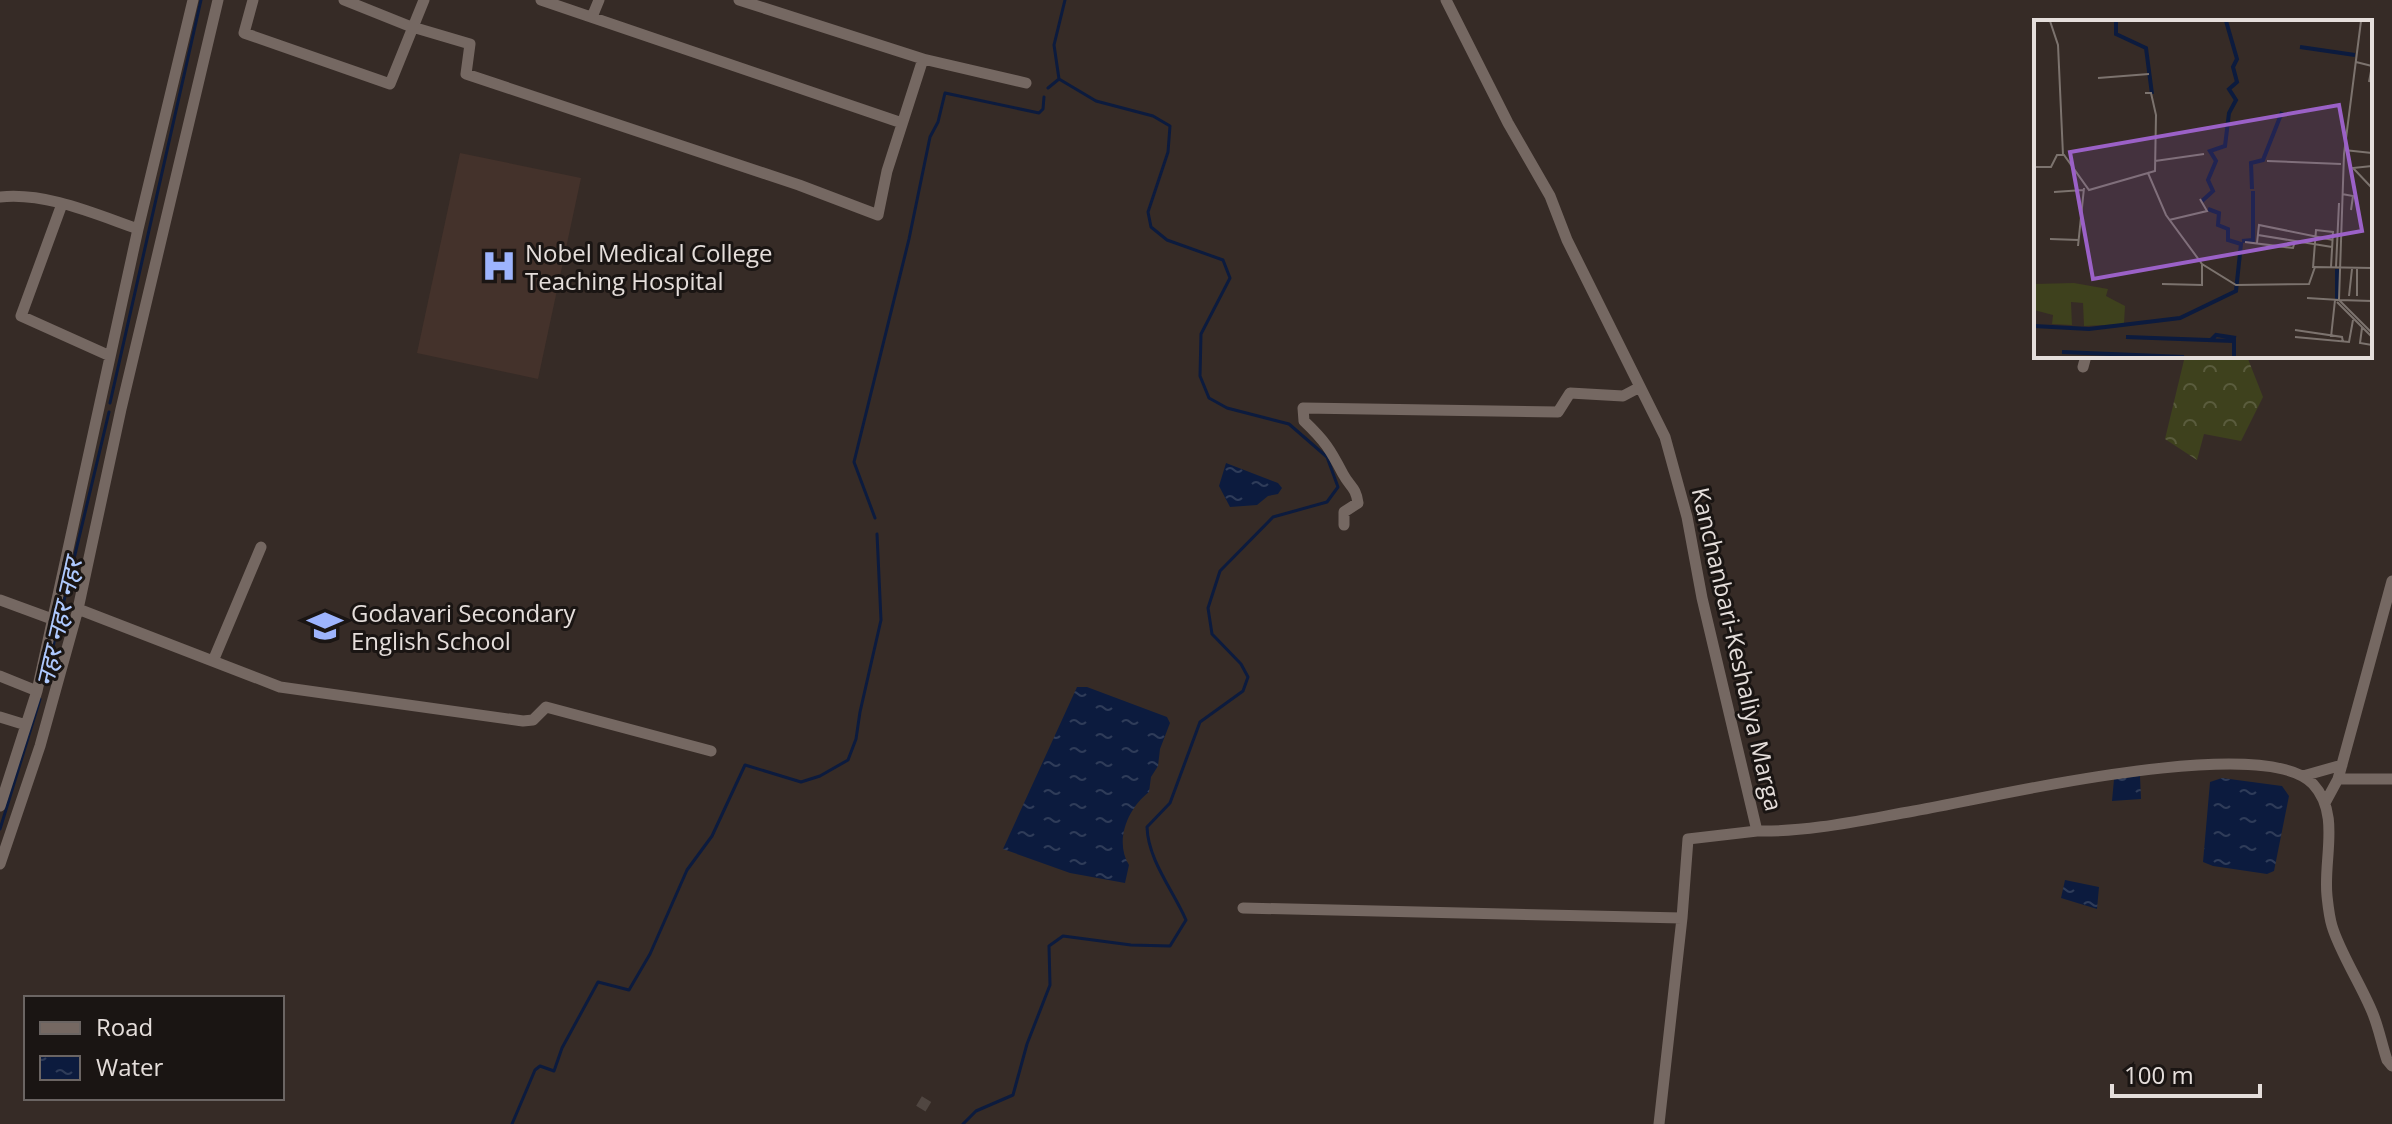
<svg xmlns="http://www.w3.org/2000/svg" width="2392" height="1124" font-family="'Open Sans','Noto Sans Devanagari',sans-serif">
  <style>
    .built { fill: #44322b }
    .forest { fill: url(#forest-crowns) }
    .water { fill: url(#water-ripples) }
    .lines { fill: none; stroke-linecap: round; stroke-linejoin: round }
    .stream { stroke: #0c1b3e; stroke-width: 3 }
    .minor-tunnel { stroke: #504641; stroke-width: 11; stroke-dasharray: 11 5.5; stroke-linecap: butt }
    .minor { stroke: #756862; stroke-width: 11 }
    .labels { text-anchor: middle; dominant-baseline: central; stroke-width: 6; stroke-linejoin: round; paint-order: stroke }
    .poi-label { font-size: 24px; fill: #e5dedb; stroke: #1a1513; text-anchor: start }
    .street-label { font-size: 24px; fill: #e5dedb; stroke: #1a1513 }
    .water-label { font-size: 26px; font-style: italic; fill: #aec9fe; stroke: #1a1513 }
    .inset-river { fill: none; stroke: #0c1b3e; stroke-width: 4 }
    .inset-road { fill: none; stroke: #7c736e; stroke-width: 2 }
    .view { fill: #9b61c7; fill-opacity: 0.15; stroke: #9b61c7; stroke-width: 4 }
    .inset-edge { fill: none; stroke: #e5dedb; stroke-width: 4 }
  </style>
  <defs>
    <pattern id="forest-crowns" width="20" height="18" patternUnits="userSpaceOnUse" patternTransform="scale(2)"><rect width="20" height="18" fill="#3e411d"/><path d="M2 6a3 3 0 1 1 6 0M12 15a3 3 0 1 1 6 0" fill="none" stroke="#5a5c3d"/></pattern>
    <pattern id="water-ripples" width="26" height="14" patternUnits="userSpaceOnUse" patternTransform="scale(2)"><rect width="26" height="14" fill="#0c1b3e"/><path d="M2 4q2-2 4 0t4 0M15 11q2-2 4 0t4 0" fill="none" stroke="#2f3c59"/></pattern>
  </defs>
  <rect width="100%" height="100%" fill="#362b26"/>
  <!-- built -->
  <path class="built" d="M460,153l121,25 -43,201 -121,-26z"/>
  <!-- forest -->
  <path class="forest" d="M2185,356h51l12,3 15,38 -22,44 -37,-7 -7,26 -32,-21z"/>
  <!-- water -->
  <path class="water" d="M1226,463l52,20 4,5 -4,6 -10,2 -11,9 -27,2 -11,-21z
    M1077,687h10l80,30 3,6 -10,26 -2,17 -7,11 -2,15c-21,16 -35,49 -20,73l-4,18 -55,-10 -67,-24z
    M2140,776l1,23 -29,2 2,-22z
    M2222,778l60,8 7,10 -15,75 -7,3 -54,-8 -10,-4 7,-80z
    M2065,880l34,7 -2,22 -36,-11z"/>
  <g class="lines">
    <!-- stream -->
    <path class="stream" d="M1048,88l11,-9
      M110,403l91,-403
      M875,518l-21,-56 55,-223 21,-102 8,-15 7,-29 94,20 4,-4 1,-12
      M47,672l62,-260
      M0,829l40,-130
      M512,1124l23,-54 5,-4 14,5 8,-23 36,-66 31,8 21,-36 37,-84 25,-34 33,-71 56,17 19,-6 28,-16 8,-21 4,-27 21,-92 -4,-86
      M963,1124l13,-13 37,-16 14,-51 23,-59 -1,-39 14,-10 68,9 39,1 16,-26c-13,-30 -38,-60 -39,-93l23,-24 30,-81 43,-31 5,-14 -7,-13 -29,-30 -4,-26 12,-37 53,-54 54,-15 11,-15 -11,-30 -38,-33 -62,-16 -18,-10 -9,-22 1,-42 29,-56 -7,-18 -56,-20 -16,-13 -3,-15 20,-60 2,-26 -17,-10 -57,-15 -37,-22 -5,-34 11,-45"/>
    <!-- minor-tunnel -->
    <path class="minor-tunnel" d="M919,1101l13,8"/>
    <!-- minor -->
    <path class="minor" d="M253,0l-9,33 146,51 34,-84
      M344,0l65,26 61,18 -4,30 333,111 79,30 9,-44 36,-112
      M541,0l361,123
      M739,0l184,59 103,24
      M1446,0l62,123 42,73 17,44 98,197 22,80 15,81 55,233c52,1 105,-11 157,-20 71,-12 349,-80 399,-27 28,30 10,75 14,112 1,9 2,20 5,30 8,27 30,60 41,88 6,15 9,31 14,46l5,6
      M592,17l7,-17
      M0,197c46,-5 95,17 138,32
      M62,204l-41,112 89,40
      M2083,367l3,-11
      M1344,525v-13l14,-9c-2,-16 -8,-16 -15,-29 -13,-25 -18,-33 -39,-53l-1,-13 255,4 12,-19 53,3 17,-9
      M0,600l52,19
      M78,609l202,78 243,34 10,-1 13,-13 165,44
      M213,661l48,-114
      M0,676l37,15
      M0,717l26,8
      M2303,776l39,-11
      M2338,779h54
      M2325,803l13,-24 54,-198
      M0,806l37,-115 101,-462 55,-229
      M0,864l40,-118 38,-137 43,-200 97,-409
      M1243,908l439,10
      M1659,1124l23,-206 6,-79 69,-8"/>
  </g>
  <!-- icons -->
  <defs>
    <g id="hospital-bare" transform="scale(2.76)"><path d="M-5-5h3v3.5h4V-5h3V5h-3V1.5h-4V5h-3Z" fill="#9db4fd" stroke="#1a1513" stroke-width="2.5" paint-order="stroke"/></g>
    <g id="school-bare" transform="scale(2.76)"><path d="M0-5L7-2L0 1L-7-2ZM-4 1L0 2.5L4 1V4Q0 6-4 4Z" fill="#9db4fd" stroke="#1a1513" stroke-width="2.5" paint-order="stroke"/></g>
  </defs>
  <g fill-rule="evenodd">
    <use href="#hospital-bare" x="499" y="266"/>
    <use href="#school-bare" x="325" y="626"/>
  </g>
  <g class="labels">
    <!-- poi labels -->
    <g class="poi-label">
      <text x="525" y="252">Nobel Medical College<tspan x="525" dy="28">Teaching Hospital</tspan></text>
      <text x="351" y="612">Godavari Secondary<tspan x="351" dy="28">English School</tspan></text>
    </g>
    <!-- street labels -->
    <g class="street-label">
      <text transform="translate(1738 649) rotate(77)">Kanchanbari-Keshaliya Marga</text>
    </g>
    <!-- water labels -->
    <g class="water-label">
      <text transform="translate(58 622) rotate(-77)">नहर नहर नहर</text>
    </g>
  </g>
  <!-- overview -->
  <g transform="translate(2034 20)">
    <rect width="338" height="338" fill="#362b26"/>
    <path d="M40,263l34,6 -2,7 19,10 -1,18 -40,2 -1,-23 -12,-1 1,23 -20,-1 1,-9 -19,-5v-26z" fill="#3e411d"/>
    <path class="inset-river" d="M82,1v13l30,14 6,46M266,27l55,8M218,169l-1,-26 12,-3 19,-48M168,181l11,-10 -5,-11 8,-19 -6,-10 15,-5 4,-33 7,-13 -7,-11 8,-7 -4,-15 4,-8 -11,-38M208,221l11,-1v-49M303,279v-30M0,306l55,3 91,-11 56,-27 5,-47 -13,-4v-11l-10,-4 1,-12 -11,-4M92,317l108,4v16M177,320l5,-5 20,3M28,332l122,5"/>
    <path class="inset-road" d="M16,1l8,24 5,110M322,42l16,4 -3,16M64,58l51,-4M111,73h6l5,22 -1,56 -7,2M310,130l28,3M121,141l49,-7M233,141l74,3M338,146l-19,2 19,20M0,147h17l6,-12h7l25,35 59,-17 18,42 36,49 34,21 73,-1 6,-17 57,1M20,172l29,-2M308,174l11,2 -2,14M135,200l38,-9 -7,-12M224,215l74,12M16,219l29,1M211,222l48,6 2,-7M223,223l2,-18 74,15M44,226l6,-58M302,247l3,-64M279,248l3,-38 17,2 -2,35M323,249v27M128,264l40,1v-21M315,276l3,-27M273,278l32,2 5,-146 17,-133M305,280l33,33M305,280l33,1M303,282l35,35M328,308l-2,15 12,2M261,310l47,7 1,5M261,317l54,5 4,-22M297,317l4,-37"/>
    <path class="view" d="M305,85l23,126 -269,48 -23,-127z"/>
    <rect width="338" height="338" class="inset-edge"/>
  </g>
  <!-- legend -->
  <rect x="24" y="996" width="260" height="104" fill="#1a1513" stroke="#6b6563" stroke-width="2"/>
  <rect x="40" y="1022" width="40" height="12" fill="#756862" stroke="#6b6563" stroke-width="2"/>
  <text x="96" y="1036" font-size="24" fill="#e5dedb">Road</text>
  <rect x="40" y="1056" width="40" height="24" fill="url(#water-ripples)" stroke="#6b6563" stroke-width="2"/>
  <text x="96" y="1076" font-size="24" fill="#e5dedb">Water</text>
  <!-- scale -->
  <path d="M2112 1084v12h148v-12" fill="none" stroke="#e5dedb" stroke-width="4"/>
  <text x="2124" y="1084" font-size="24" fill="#e5dedb" stroke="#1a1513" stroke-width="6" paint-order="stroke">100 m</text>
</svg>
